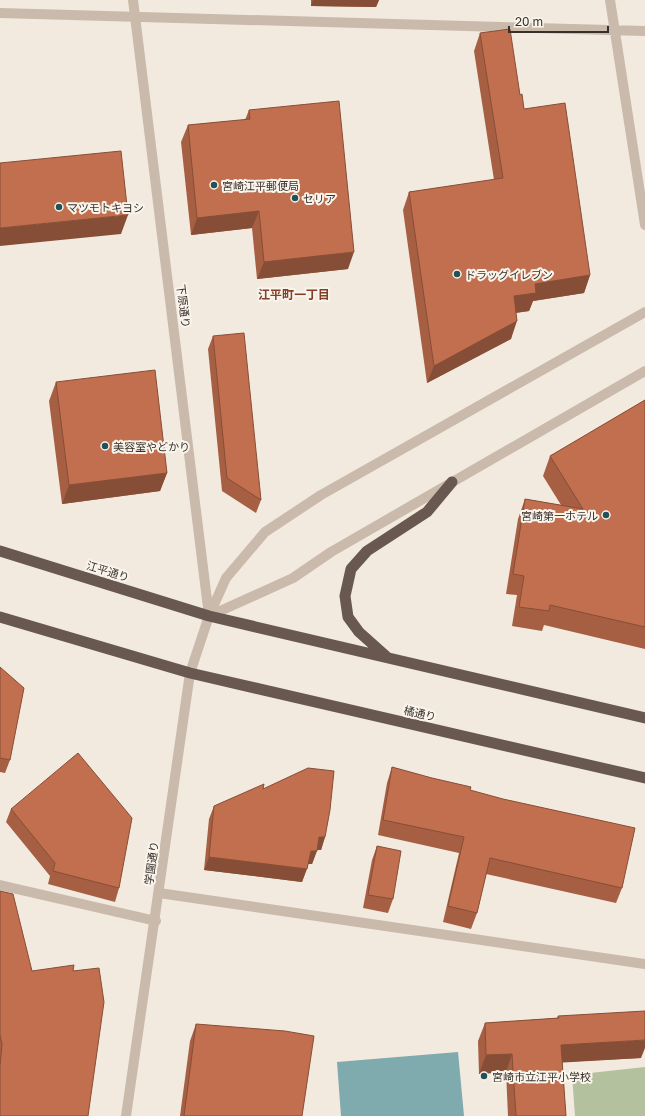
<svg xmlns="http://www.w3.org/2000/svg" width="645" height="1116" font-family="'Golos Text','Noto Sans JP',sans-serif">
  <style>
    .green { fill: #b4c19f }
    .water { fill: #7faaae }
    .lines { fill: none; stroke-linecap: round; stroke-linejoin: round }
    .minor { stroke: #cabaab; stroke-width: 10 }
    .tertiary { stroke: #cabaab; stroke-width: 10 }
    .trunk { stroke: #68584f; stroke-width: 11 }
    .wall { fill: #a65f43 }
    .shaded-wall { fill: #874e37 }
    .building { fill: #c16f4e; stroke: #874e37 }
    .poi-dot { fill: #215258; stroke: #f9f4ec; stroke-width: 1.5 }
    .labels { text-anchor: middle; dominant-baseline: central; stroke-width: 4; stroke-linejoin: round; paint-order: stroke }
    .poi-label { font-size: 11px; fill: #382f2a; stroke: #f9f4ec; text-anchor: start }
    .street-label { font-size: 11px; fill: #382f2a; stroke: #f9f4ec }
    .neighbourhood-label { font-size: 12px; font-weight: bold; fill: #844026; stroke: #f9f4ec }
  </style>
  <rect width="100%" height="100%" fill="#f2eadf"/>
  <!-- green -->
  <path class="green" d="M645,1067v49h-70l-3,-41z"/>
  <!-- water -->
  <path class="water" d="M458,1052l6,64h-123l-4,-54z"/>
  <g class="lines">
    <!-- minor -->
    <path class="minor" d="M610,0l35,225
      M0,13l645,18
      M0,885l156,36
      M159,893l486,71"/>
    <!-- tertiary -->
    <path class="tertiary" d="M133,0l76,616
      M209,616l84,-38 38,-26 314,-181
      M126,1116l64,-443 19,-57 17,-38 39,-46 56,-37 324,-183"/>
    <!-- trunk -->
    <path class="trunk" d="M0,551l209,65 436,102
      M0,617l190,56 455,105
      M387,657l-28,-25 -11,-15 -3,-21 6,-27 16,-18 60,-39 25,-30"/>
  </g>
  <!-- wall -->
  <path class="wall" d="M311,0h68l-3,7 -65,-1z
    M480,33l40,62 4,14 66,166 -6,18 -51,8 -4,10 -13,2 -5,26 -84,44 -24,-173 6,-18 85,-12 -20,-129z
    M249,110l99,159 -91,10 -5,-51 -61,7 -10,-93 7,-17 57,-5z
    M213,336l48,164 -5,13 -34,-22 -14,-142z
    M56,382l111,91 -7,18 -98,13 -13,-103z
    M645,400v249l-101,-24 -2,6 -30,-5 5,-31 -11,-1 12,-75 7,-20 36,6 -18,-29 7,-20z
    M0,667l10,93 -5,13 -5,-1z
    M392,767l78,23 152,98 -6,15 -130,-29 -9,39 -6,16 -28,-7 16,-69 -81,-18 9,-52z
    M263,789l62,48 -4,13h-4l-5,14h-4l-6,18 -98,-12 5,-51 5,-13z
    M11,809l108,79 -4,14 -67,-18 2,-8 -44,-54z
    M377,846l16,53 -5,14 -25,-5 9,-48z
    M0,891l32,80h41l-73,145z
    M558,1016l83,42 -79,4 4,54h-58l-2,-44 -27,2 -1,-33 7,-18 72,-5z
    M196,1024l106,92h-122l10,-75z"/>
  <!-- shaded-wall -->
  <path class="shaded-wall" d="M313,0h66l-3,7 -65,-1z
    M259,211l-7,17 -61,7 6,-17z
    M128,215l-7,19 -121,12v-18z
    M354,252l-6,17 -91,10 7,-17z
    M590,275l-6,18 -51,8 -4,10 -22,3 7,-18 21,-12z
    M517,321l-6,18 -84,44 7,-17z
    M167,473l-7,18 -98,13 7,-19z
    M319,837h6l-4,13h-7z
    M311,851h6l-5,13h-6z
    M209,857l98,12 -5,13 -98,-12z
    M645,1040v8l-4,10 -86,5 6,-18z
    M512,1054l-6,18 -27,2 7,-19z"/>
  <!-- building -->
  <path class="building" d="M510,29l10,66 2,-1 2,15 41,-6 25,172 -55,9 1,9 -22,3 3,25 -83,45 -25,-174 94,-14 -23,-145z
    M339,101l15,151 -90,10 -5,-51 -62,7 -9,-93 62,-6 -1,-9z
    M121,151l7,64 -128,13v-65z
    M244,333l17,167 -34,-22 -14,-142z
    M155,370l12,103 -98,12 -13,-103z
    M645,400v227l-95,-22 -1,6 -30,-4 5,-31 -11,-2 12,-75 58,10 -33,-53z
    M0,667l24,21 -14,72 -10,-2z
    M78,753l54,65 -13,70 -66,-17 2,-8 -44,-54z
    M392,767l40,11 39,9 -1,3 33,9 132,29 -13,60 -132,-30 -13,55 -29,-7 16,-69 -81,-17z
    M308,768l26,3 -4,39 -5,27h-6l-2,14h-6l-4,18 -98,-12 5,-51 50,-22 -1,5z
    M377,846l24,5 -8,48 -25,-4z
    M0,891l13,3 19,77 42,-6 -1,6 26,-3 5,34 -16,114h-88v-50l2,-22 -2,-9z
    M645,1011v29l-84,5 5,71h-50l-4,-62 -26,1 -1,-32 74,-5 -1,-2z
    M196,1024l89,7 29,5 -12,80h-118z"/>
  <!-- markers -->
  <g class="poi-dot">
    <circle cx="214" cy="185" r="4"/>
    <circle cx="295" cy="198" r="4"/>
    <circle cx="59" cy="207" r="4"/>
    <circle cx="457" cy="274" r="4"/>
    <circle cx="105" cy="446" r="4"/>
    <circle cx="606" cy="515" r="4"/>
    <circle cx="484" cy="1076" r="4"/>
  </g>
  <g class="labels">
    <!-- poi labels -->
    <g class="poi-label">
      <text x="222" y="185">宮崎江平郵便局</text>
      <text x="303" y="198">セリア</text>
      <text x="67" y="207">マツモトキヨシ</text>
      <text x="465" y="274">ドラッグイレブン</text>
      <text x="113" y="446">美容室やどかり</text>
      <text x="598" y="515" text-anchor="end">宮崎第一ホテル</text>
      <text x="492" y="1076">宮崎市立江平小学校</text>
    </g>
    <!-- street labels -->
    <g class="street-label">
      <text transform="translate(184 306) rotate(83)">下原通り</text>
      <text transform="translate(108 571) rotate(17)">江平通り</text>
      <text transform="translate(420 713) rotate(13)">橘通り</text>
      <text transform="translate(151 863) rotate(-82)">学園通り</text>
    </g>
    <!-- neighbourhood labels -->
    <g class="neighbourhood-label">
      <text x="294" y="294">江平町一丁目</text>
    </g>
  </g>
  <!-- scale -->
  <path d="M509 26v6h99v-6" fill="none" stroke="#382f2a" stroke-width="2"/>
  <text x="515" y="26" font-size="12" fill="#382f2a" stroke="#f9f4ec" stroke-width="3" paint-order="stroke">20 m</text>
</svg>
